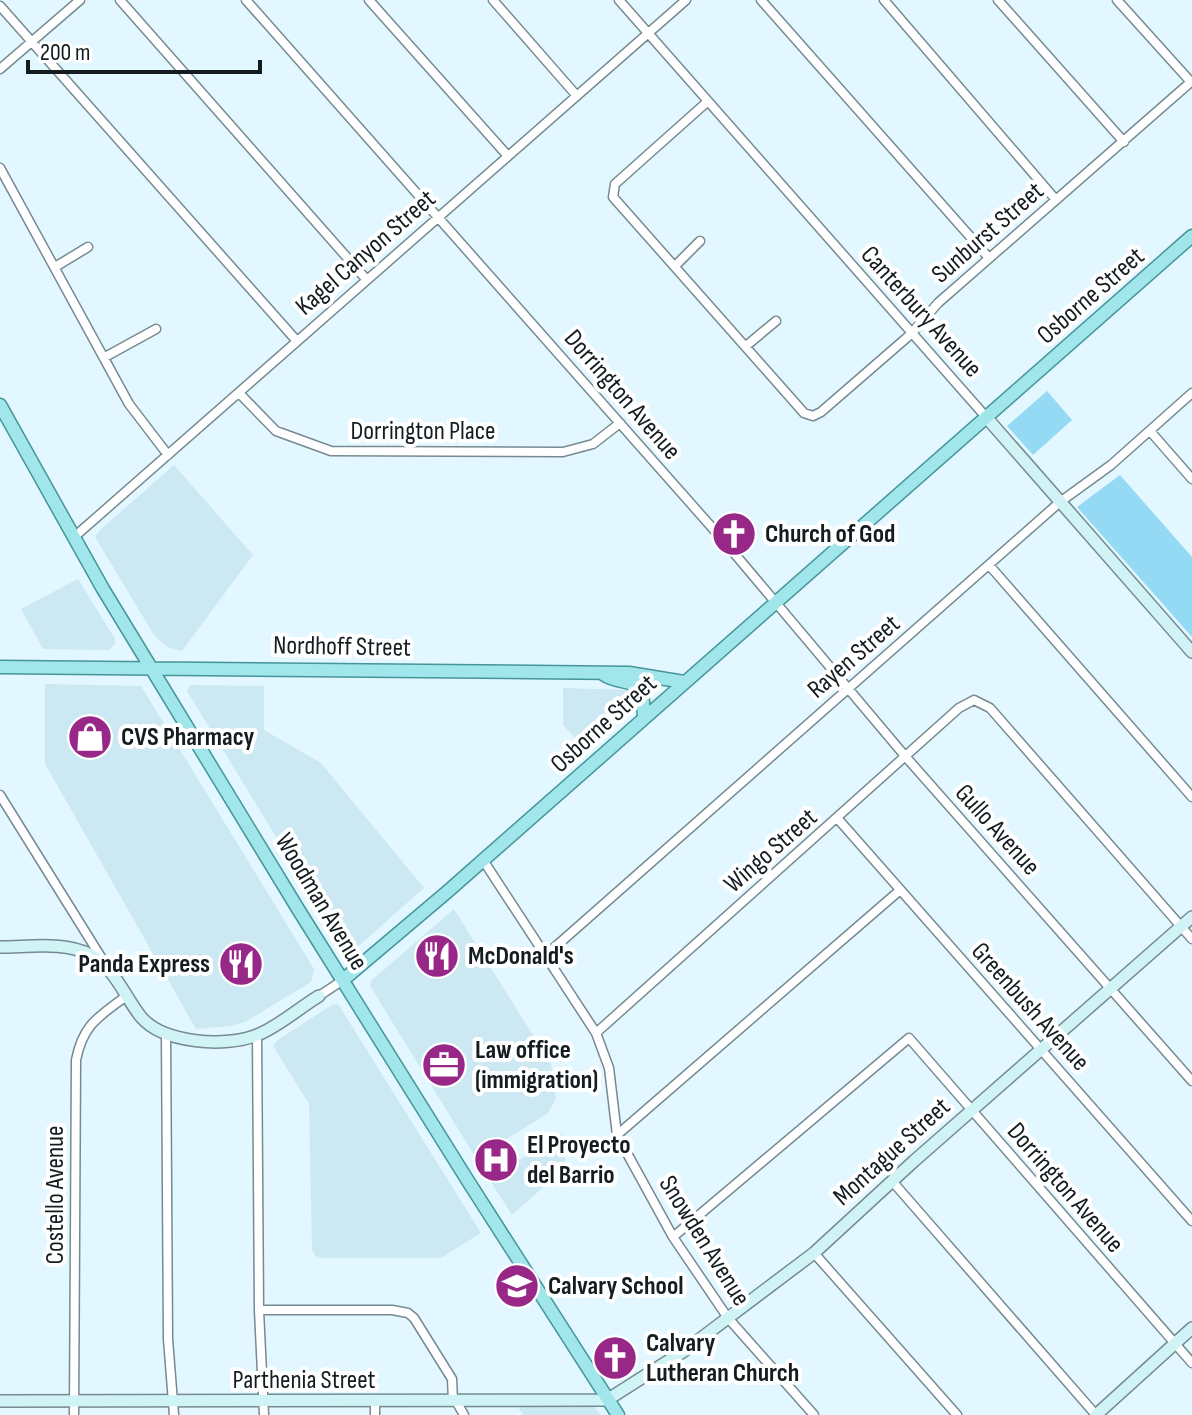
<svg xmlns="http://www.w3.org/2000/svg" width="1192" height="1415" font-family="'Sofia Sans Condensed',sans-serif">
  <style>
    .built { fill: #cce8f3 }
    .green { fill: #94daf4 }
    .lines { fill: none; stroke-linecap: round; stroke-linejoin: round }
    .street-casing { stroke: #778a91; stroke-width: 11 }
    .secondary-casing { stroke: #778a91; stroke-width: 14 }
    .primary-casing { stroke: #46959b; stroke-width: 15 }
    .street { stroke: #fff; stroke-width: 8 }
    .secondary { stroke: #d0f3f5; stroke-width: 11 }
    .primary { stroke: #a0e6eb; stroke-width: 12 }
    .labels { text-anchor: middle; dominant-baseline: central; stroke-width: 8; stroke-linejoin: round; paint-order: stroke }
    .street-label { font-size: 26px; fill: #141c1f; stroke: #fff }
    .poi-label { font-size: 26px; font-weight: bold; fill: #141c1f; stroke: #fff; text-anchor: start }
  </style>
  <rect width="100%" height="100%" fill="#e2f7ff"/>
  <!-- built -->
  <path class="built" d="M174,465l79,90 -71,96 -15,-4 -13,-12 -59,-98 3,-5z
    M78,579l37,60v5l-7,6 -65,-1 -22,-40z
    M45,684l96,2 173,283 -3,13 -66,40 -14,4 -35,3 -151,-265z
    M190,685l74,1v44l57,33 103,125 -70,62 -10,-2 -157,-257z
    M563,688l68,2 4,3 1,6 -51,49 -22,-23z
    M454,909l97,155 5,35 -9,15 -71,44 -106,-172 2,-6z
    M338,1004l143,229 -40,25h-118l-7,-2 -4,-6 -3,-146 -36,-58 6,-7 53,-34z
    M562,1133l4,34 -54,48 -23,-36z
    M594,1406l7,9h-78l-5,-8z"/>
  <!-- green -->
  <path class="green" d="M1047,391l25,29 -39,35 -26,-29z
    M1120,475l72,82v80l-115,-130z"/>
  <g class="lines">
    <!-- street casing -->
    <g class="street-casing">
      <path id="street" d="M120,0l246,279
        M246,0l477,540 182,216 287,325
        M369,0l138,155
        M493,0l84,96
        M619,0l367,417
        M761,0l228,258
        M884,0l172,200
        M998,0l126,142
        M1117,0l74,82
        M0,6l296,334
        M0,69l80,-69
        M707,102l-92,82 -2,13 191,216 9,3 8,-4 90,-78 27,-31 254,-222
        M0,168l129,236 39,51
        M675,266l25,-25
        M55,267l33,-20
        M746,346l30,-25
        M105,357l51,-28
        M239,393l37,38 55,20 232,1 30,-8 27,-21
        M1150,431l42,48
        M73,538l613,-538
        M989,565l203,232
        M0,795l104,167
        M838,819l354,402
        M483,860l113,173 13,35 8,67 56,102 55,81 86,97
        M546,955l514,-453 51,-37 81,-72
        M319,996l24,-16
        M596,1033l363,-325 15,-8 16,8 202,231
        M166,1035l2,304 6,76
        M257,1035l2,275 5,105
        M617,1135l282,-244
        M892,1181l204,234
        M673,1237l236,-199 283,325
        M814,1253l143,162
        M259,1310h133l16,3 6,5 38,61 1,22
        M375,1401v14
        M456,1401l8,14
        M74,1415l2,-355c7,-35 22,-43 49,-63"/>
    </g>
    <!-- secondary casing -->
    <g class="secondary-casing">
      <path id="secondary" d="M986,417l206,235
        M0,947c29,0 65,-6 91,8 23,12 34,42 50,62 22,26 84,31 116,18 21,-8 42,-27 62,-39
        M0,1401l607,-1 77,-49 130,-98 100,-92 278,-244
        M1096,1415l96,-87"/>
    </g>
    <!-- primary casing -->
    <g class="primary-casing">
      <path id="primary" d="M0,405l103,184 195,320 170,272 150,234
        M0,667l629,6 55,9
        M603,674c13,9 27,6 39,14l2,29
        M343,980l104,-88 745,-656"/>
    </g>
    <!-- street -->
    <use href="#street" class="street"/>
    <!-- secondary -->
    <use href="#secondary" class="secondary"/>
    <!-- primary -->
    <use href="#primary" class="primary"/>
  </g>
  <!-- icons -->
  <defs>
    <g id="church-disc" transform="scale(2.3)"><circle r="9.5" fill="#982888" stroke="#fff"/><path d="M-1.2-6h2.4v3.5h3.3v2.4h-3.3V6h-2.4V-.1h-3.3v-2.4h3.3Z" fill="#fff"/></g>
    <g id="shop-disc" transform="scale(2.3)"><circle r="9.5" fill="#982888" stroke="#fff"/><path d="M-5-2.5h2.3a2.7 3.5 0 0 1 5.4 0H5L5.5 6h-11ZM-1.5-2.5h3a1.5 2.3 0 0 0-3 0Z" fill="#fff"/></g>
    <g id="restaurant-disc" transform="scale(2.3)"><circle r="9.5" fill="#982888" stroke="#fff"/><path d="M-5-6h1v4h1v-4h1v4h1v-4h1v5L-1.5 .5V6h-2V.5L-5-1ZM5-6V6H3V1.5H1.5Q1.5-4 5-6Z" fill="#fff"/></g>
    <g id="office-disc" transform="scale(2.3)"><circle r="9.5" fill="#982888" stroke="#fff"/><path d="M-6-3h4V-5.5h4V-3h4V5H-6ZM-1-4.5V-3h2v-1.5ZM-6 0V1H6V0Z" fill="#fff"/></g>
    <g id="hospital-disc" transform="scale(2.3)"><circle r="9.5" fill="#982888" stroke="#fff"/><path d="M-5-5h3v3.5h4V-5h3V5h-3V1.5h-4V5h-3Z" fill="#fff"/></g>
    <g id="school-disc" transform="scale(2.3)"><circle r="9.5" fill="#982888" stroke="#fff"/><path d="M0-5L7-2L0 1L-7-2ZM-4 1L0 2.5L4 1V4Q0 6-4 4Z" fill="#fff"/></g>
  </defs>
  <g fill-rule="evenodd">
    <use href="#church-disc" x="734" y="534"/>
    <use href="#shop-disc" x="90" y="737"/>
    <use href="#restaurant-disc" x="437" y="956"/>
    <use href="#restaurant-disc" x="241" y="964"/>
    <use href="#office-disc" x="444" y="1065"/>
    <use href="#hospital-disc" x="496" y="1160"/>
    <use href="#school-disc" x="517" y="1286"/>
    <use href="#church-disc" x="615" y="1358"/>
  </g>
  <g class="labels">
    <!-- street labels -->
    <g class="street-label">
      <text transform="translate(988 233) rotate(-41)">Sunburst Street</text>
      <text transform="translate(366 253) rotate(-41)">Kagel Canyon Street</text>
      <text transform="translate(1091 296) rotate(-41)">Osborne Street</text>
      <text transform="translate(921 312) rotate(48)">Canterbury Avenue</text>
      <text transform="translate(622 395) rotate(49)">Dorrington Avenue</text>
      <text x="423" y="431">Dorrington Place</text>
      <text transform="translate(342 647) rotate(1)">Nordhoff Street</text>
      <text transform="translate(854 657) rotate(-41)">Rayen Street</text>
      <text transform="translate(604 724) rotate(-42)">Osborne Street</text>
      <text transform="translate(997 830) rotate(48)">Gullo Avenue</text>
      <text transform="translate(771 851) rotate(-41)">Wingo Street</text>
      <text transform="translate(321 902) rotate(59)">Woodman Avenue</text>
      <text transform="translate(1030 1007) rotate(48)">Greenbush Avenue</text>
      <text transform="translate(892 1152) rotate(-42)">Montague Street</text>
      <text transform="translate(1065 1188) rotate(49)">Dorrington Avenue</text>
      <text transform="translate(55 1195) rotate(-90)">Costello Avenue</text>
      <text transform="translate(704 1241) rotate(58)">Snowden Avenue</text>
      <text x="304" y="1380">Parthenia Street</text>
    </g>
    <!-- poi labels -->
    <g class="poi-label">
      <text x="765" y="534">Church of God</text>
      <text x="121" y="737">CVS Pharmacy</text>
      <text x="468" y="956">McDonald's</text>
      <text x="210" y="964" text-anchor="end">Panda Express</text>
      <text x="475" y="1050">Law office<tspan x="475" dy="30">(immigration)</tspan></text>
      <text x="527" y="1145">El Proyecto<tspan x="527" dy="30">del Barrio</tspan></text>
      <text x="548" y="1286">Calvary School</text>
      <text x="646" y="1343">Calvary<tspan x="646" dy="30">Lutheran Church</tspan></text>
    </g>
  </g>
  <!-- scale -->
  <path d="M28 60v12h232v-12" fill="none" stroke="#141c1f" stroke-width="4"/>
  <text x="40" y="60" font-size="24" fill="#141c1f" stroke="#ffffff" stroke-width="6" paint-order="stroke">200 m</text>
</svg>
